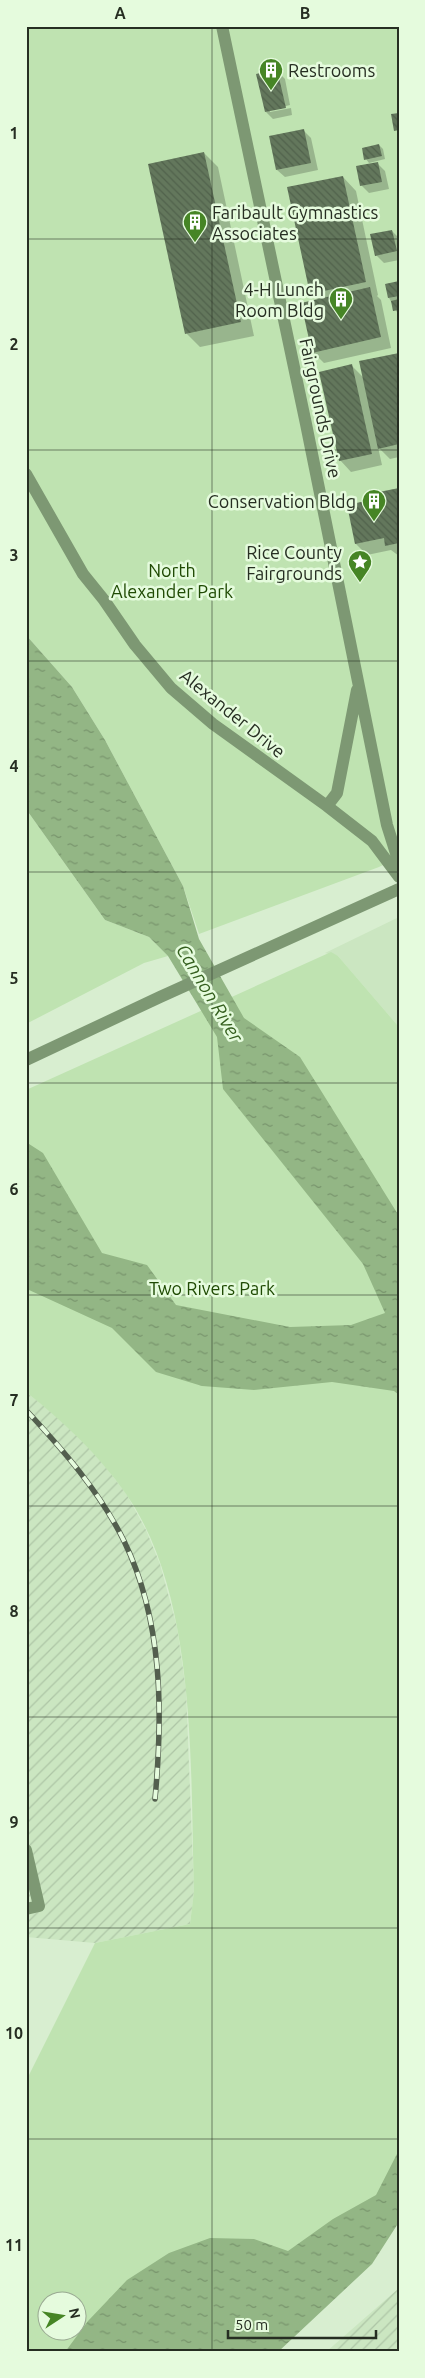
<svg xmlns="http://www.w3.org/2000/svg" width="425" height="2378" font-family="Ubuntu,sans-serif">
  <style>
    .built { fill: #cbe6c1 }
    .industrial { fill: url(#industrial-furrows) }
    .green { fill: #bfe3b1; fill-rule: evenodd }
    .water { fill: url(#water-ripples) }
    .shadow { fill: #0003 }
    .building { fill: url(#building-back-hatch) }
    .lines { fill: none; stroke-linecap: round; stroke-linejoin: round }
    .minor { stroke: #7d9873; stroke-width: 12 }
    .tertiary { stroke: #7d9873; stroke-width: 12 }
    .rail-casing { stroke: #535f4e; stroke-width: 5.5 }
    .rail { stroke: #e5fbdd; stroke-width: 4; stroke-dasharray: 11; stroke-linecap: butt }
    .grid { fill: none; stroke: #262e22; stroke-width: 1; stroke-opacity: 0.55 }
    .labels { text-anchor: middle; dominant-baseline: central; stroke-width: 5; stroke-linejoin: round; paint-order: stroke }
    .poi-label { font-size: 18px; fill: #262e22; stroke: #e5fbdd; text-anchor: end }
    .street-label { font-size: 18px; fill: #262e22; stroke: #e5fbdd }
    .park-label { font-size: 18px; fill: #1f4a03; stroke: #e5fbdd }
    .water-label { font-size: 19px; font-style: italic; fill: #345f1e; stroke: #e5fbdd }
    .neatline { fill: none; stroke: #262e22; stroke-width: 2 }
    .grid-label { font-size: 16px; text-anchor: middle; font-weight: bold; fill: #262e22 }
  </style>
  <defs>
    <pattern id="industrial-furrows" width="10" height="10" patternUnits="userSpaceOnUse" patternTransform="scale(1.25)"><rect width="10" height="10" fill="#cbe6c1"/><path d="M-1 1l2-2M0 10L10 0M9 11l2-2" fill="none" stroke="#aec6a6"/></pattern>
    <pattern id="water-ripples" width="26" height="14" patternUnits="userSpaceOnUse" patternTransform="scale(1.25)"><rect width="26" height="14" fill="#93b685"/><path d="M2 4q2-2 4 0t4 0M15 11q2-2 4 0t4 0" fill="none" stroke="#78946c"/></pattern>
    <pattern id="building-back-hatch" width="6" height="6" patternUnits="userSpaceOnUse" patternTransform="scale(1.25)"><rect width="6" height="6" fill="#63775c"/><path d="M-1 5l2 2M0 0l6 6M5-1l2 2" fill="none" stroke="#51624c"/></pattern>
  </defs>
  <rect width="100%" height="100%" fill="#d8eed0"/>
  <!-- built -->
  <path class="built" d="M399,917v110l-61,-71 -13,-3z"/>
  <!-- industrial -->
  <path class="industrial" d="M26,1392l32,25 38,37 31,41 19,35 14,34 17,63 9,63 8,201 -4,33 -95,19 -69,-6z
    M399,2288v64h-73z"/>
  <!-- green -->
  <path class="green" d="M26,26h373v831l-20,10 -180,67 -16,-48 -78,-146 -33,-53 -46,-52z
    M26,809l79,111 44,17 19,19 -24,7 -118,61z
    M331,952l7,4 61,71v1164l-254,161h-119v-271l69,-138 95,-19 4,-33c-4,-121 4,-294 -68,-397 -28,-40 -62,-72 -100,-102v-302zM48,2300h30v30h-30z"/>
  <!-- water -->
  <path class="water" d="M26,635l46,52 33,53 78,146 16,53 45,79 56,39 99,159v179l-5,-4 -62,-9 -78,8 -52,-4 -46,-14 -44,-44 -83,-38 -3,-7v-141l17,11 59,100 45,12 29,40 114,22 61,-2 34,-12 -22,-49 -140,-175 -6,-52 -49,-81 -19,-19 -44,-17 -79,-111z
    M399,2150v72l-27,42 -94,88h-213l23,-31 39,-41 42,-27 41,-15 44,1 34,12 45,-32 43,-24z"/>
  <!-- shadow -->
  <path class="shadow" d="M277,71l8,8 5,26 -20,5v2l21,-4 1,7 -19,4 -7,-7z
    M303,130l8,8 7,32 -33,7 -8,-7z
    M379,145l4,4 2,10 -16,4 -3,-4z
    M204,153l14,14 36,169 -54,11 -13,-13 -37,-169z
    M378,164l7,7 4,18 -20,4 -8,-8z
    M343,177l13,14 22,104 -1,1 4,4 10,48 -67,15 -11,-11 5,-52 -7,-7z
    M392,231l7,7v22l-15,3 -8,-8z
    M399,283v31h-1l-9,-16 -2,-13z
    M399,354v103l-9,2 -12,-12 4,18 -31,7 -11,-12 12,-94 12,12z
    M399,489v67l-8,-6 -24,5 -11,-11 21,-44z"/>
  <!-- building -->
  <path class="building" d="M277,69l9,39 -21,4 -9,-38z
    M399,113v17l-5,1 -3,-17z
    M304,129l7,34 -35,7 -7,-34z
    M379,144l3,12 -18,4 -2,-12z
    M204,152l37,170 -56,12 -37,-170z
    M378,162l4,20 -22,4 -4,-20z
    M343,176l23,106 -56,12 -23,-107z
    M392,230l5,21 -22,5 -5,-22z
    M399,281v15l-11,2 -3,-14z
    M370,287l11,50 -69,16 -11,-50z
    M399,299v11l-6,1 -2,-10z
    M399,353v91l-21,5 -19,-88z
    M352,364l20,90 -33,7 -20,-89z
    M399,488v55l-14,3 -1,-8 -29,6 -8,-39 28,-6 -1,-6z"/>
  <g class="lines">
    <!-- minor -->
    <path class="minor" d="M222,26l84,398 81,401 12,38
      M26,474l57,100 21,26 31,45 36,43 42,36 114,82 45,35 27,36
      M327,806l10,-13 20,-103
      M26,1850l13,56 -13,3"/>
    <!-- tertiary -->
    <path class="tertiary" d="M26,1060l134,-63 239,-108"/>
    <!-- rail casing -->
    <g class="rail-casing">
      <path id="rail" d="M26,1410c37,40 74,82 98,131 39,80 39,172 31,258"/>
    </g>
    <!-- rail -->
    <use href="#rail" class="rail"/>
  </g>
  <!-- grid -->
  <path class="grid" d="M212,26v2326M26,239h373M26,450h373M26,661h373M26,872h373M26,1083h373M26,1295h373M26,1506h373M26,1717h373M26,1928h373M26,2139h373"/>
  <!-- icons -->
  <defs>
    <g id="building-pin" transform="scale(1.25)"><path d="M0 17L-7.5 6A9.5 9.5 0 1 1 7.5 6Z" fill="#468525" stroke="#e5fbdd"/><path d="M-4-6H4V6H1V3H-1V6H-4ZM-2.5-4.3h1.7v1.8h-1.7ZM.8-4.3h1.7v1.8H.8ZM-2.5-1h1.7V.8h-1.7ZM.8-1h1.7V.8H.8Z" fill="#fff"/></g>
    <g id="sight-pin" transform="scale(1.25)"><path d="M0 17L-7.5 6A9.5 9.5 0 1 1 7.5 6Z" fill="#468525" stroke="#e5fbdd"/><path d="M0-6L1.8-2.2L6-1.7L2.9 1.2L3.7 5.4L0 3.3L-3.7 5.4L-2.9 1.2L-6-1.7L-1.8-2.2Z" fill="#fff"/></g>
  </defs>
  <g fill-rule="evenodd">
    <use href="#building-pin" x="271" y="70"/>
    <use href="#building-pin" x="195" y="222"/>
    <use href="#building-pin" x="341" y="299"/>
    <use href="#building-pin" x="374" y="501"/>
    <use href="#sight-pin" x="360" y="562"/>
  </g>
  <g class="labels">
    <!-- poi labels -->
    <g class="poi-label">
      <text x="288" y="70" text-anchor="start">Restrooms</text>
      <text x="212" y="212" text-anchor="start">Faribault Gymnastics<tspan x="212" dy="21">Associates</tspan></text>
      <text x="324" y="289">4-H Lunch<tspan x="324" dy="21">Room Bldg</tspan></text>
      <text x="356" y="501">Conservation Bldg</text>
      <text x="342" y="552">Rice County<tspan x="342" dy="21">Fairgrounds</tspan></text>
    </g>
    <!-- street labels -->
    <g class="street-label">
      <text transform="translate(321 408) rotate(78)">Fairgrounds Drive</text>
      <text transform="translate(233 713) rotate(39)">Alexander Drive</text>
    </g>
    <!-- park labels -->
    <g class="park-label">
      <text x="172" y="570">North<tspan x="172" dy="21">Alexander Park</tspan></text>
      <text x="212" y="1288">Two Rivers Park</text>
    </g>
    <!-- water labels -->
    <g class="water-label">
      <text transform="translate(210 993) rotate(59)">Cannon River</text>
    </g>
  </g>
  <!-- border -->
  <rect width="425" height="2378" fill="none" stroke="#e5fbdd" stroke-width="55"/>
  <!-- north arrow -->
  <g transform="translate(62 2316) rotate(78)"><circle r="24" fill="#e5fbdd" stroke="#99a992"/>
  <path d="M0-4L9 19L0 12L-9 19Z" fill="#468525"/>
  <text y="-8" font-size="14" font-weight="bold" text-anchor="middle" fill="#262e22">N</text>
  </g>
  <!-- scale -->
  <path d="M228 2330v8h148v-8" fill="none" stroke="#262e22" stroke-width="2.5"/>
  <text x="235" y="2330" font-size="15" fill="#262e22" stroke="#e5fbdd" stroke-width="4" paint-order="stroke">50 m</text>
  <rect x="28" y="28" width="370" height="2322" class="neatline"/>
  <g class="grid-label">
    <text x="120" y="19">A</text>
    <text x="305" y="19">B</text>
    <text x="14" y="139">1</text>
    <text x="14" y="350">2</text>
    <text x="14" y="561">3</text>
    <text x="14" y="772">4</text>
    <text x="14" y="984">5</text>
    <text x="14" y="1195">6</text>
    <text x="14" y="1406">7</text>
    <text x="14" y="1617">8</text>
    <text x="14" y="1828">9</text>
    <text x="14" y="2039">10</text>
    <text x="14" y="2251">11</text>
  </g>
</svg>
